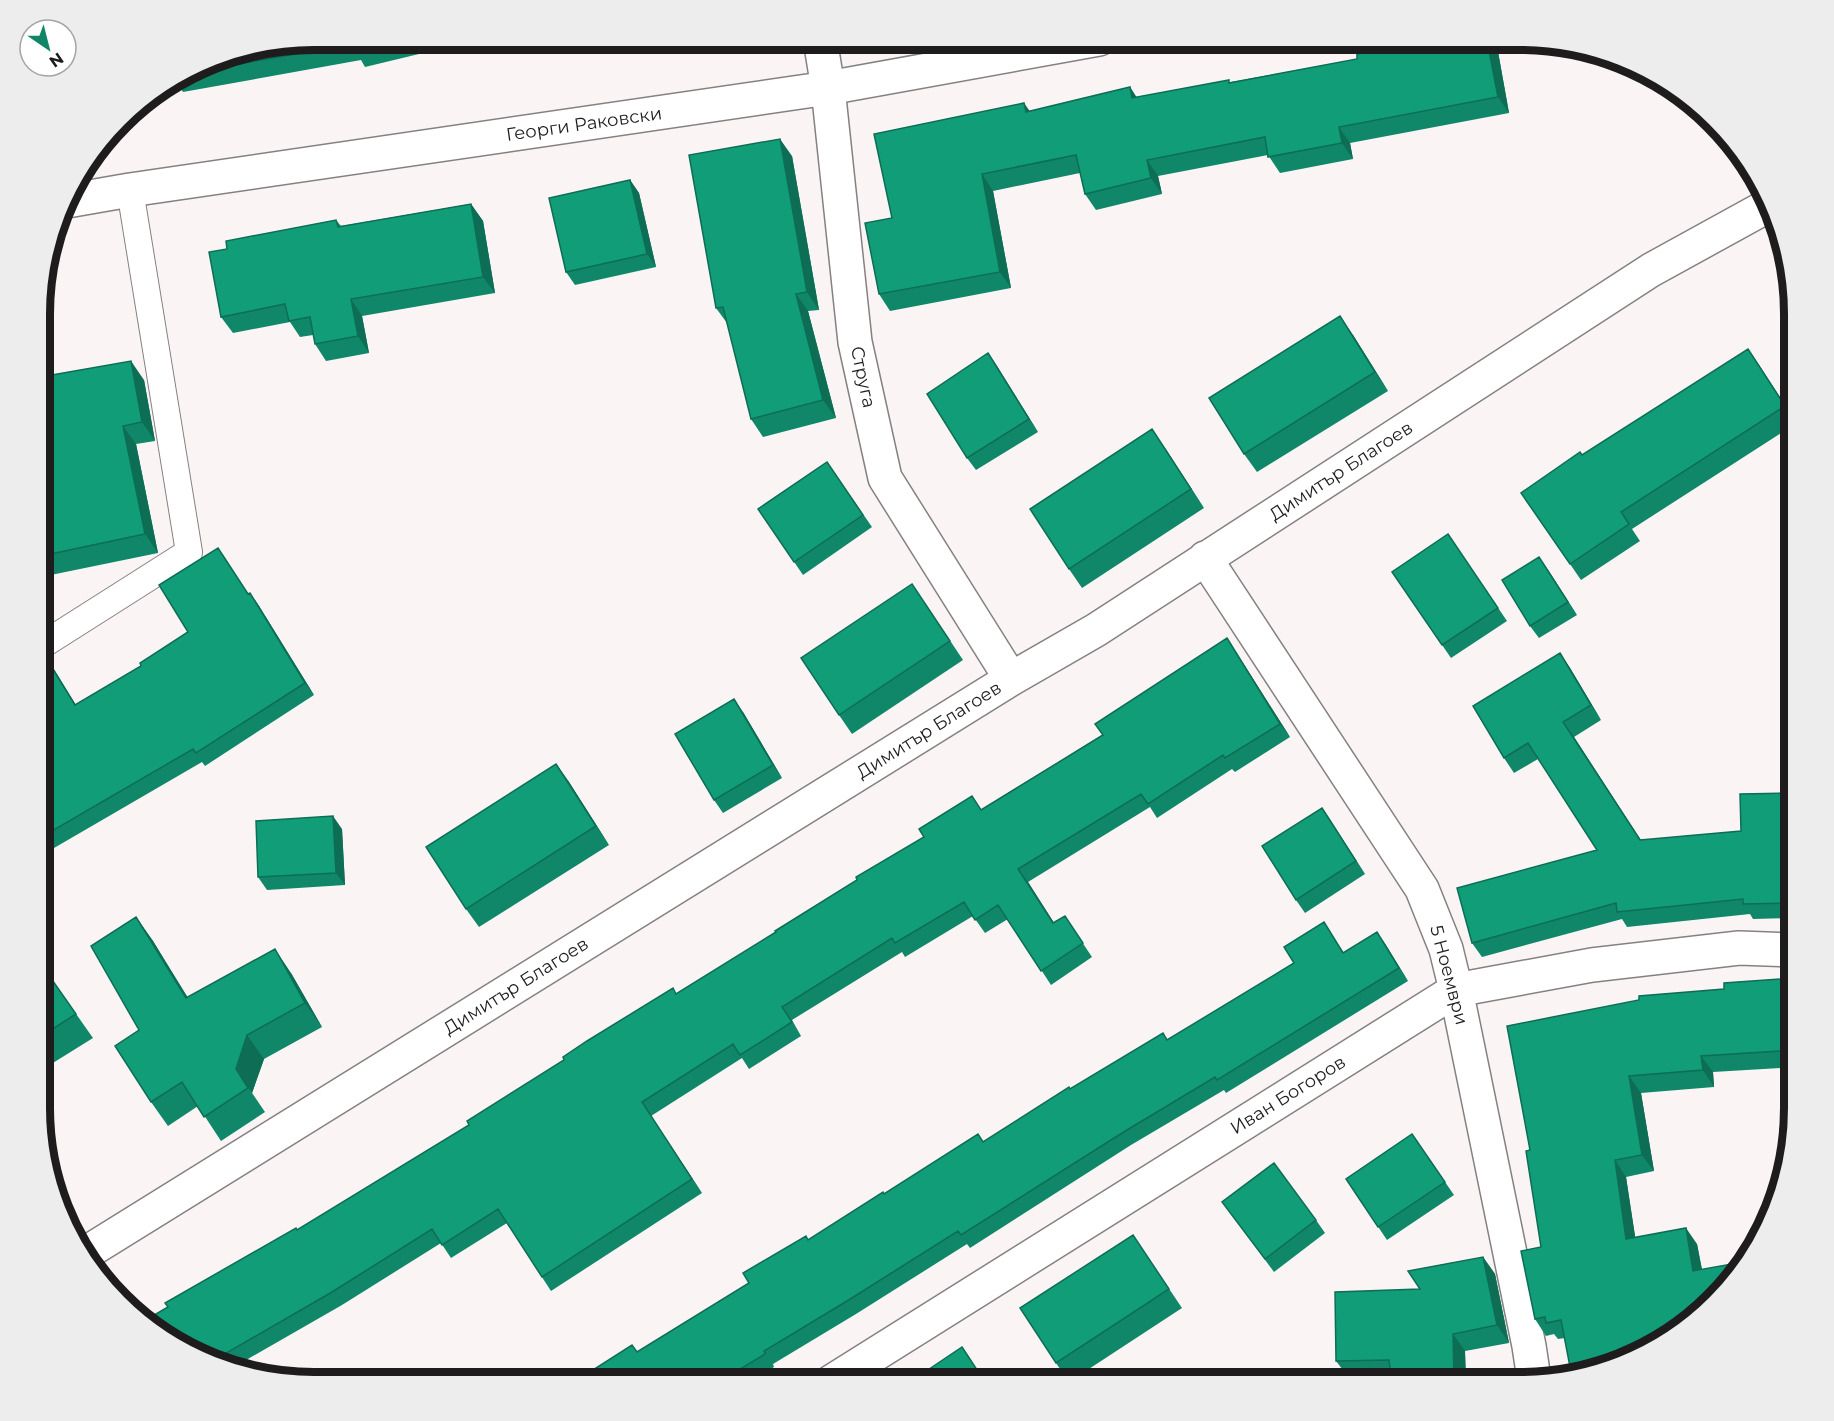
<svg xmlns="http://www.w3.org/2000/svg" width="1834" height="1421" font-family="Montserrat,sans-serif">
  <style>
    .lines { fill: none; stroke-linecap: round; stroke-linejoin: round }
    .service-casing { stroke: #858181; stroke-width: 28 }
    .minor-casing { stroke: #858181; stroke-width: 36 }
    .tertiary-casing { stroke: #858181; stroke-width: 36 }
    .service { stroke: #fff; stroke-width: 26 }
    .minor { stroke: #fff; stroke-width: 33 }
    .tertiary { stroke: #fff; stroke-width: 33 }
    .wall { fill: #0f8768 }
    .shaded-wall { fill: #0d6e55 }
    .building { fill: #129d79; stroke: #0d6e55; stroke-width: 1.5 }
    .labels { text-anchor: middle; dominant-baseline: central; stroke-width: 6; stroke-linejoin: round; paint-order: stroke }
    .street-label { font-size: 18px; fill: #1e1c1c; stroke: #fff }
    .rim { fill: none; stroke: #1e1c1c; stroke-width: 8 }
  </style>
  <rect width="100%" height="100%" fill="#faf5f4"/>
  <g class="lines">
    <!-- service casing -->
    <g class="service-casing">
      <path id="service" d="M41,646l148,-94 -59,-362"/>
    </g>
    <!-- minor casing -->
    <g class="minor-casing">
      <path id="minor" d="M820,39l8,49 27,254 30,136 126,201
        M1205,558l217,331 24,60 10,41 73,356 5,33
        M86,1253l925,-574 85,-49 555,-360 120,-66
        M831,1382l625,-392 136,-25 147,-17 56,2"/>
    </g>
    <!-- tertiary casing -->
    <g class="tertiary-casing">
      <path id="tertiary" d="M67,201l63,-11 698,-102 271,-49"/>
    </g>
    <!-- service -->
    <use href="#service" class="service"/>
    <!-- minor -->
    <use href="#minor" class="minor"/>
    <!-- tertiary -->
    <use href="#tertiary" class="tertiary"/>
  </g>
  <!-- wall -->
  <path class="wall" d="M314,39h199l-37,6 -3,-4 -108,26 -4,-7 -178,32 -7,-10 49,-28z
    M1433,40h59l5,6 12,67 -159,30 3,16 -73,14 -12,-18 -110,21 4,18 -66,16 -11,-16 -5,-21 -87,18 18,97 -121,23 -11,-17 13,-76 138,-106 100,-25 6,10 95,-15 126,-23z
    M792,156l27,154 -11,1 28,107 -73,19 -12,-18 -24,-96 -11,-15z
    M630,180l9,13 17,74 -81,18 -9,-13z
    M471,204l12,17 12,72 -133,23 7,37 -43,8 -11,-17 -2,-9 -13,2 -10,-15 -57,11 -12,-16 6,-68 109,-29 5,6z
    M1353,335l35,56 -131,81 -13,-18z
    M988,353l50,79 -62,38 -9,-12z
    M1759,365l36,55v4l-163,105 8,12 -59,39 -60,-87 61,-38z
    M41,377l103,3 11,61 -19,3 22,109 -117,24z
    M1165,448l39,60 -122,80 -13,-19z
    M827,462l45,65 -69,48 -45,-66z
    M1448,534l59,87 -56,37 -59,-86z
    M218,548l30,46 2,-1 9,13 55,89 -109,71 -3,-4 -160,93 -2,-2 1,-199 11,12 23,39 66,-39 47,-34z
    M1548,570l29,45 -38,23 -9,-12z
    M925,603l38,57 -111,74 -13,-19z
    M1236,652l54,85 -55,35 -3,-3 -75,49 -7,-11 -122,75 26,41 20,7 18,27 -41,28 -43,-66 -23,14 -12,-17 -68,41 -3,-5 -110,68 9,16 -52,33 -7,-11 -91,58 51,77 -151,98 -44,-68 -56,35 -10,-15 -99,62 -108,62 -25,-6 88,-131 172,-105 208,-131 305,-185z
    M1560,653l10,15 31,52 -27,17 67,103 100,-9 54,-38v125l-42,1 -3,-5 -123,13 -5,-8 -140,38 -10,-14 125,-93 -59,-91 -24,14 -10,-15z
    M743,712l39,66 -59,35 -9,-13z
    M556,764l13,18 40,63 -130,82 -13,-18z
    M1322,808l43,66 -60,39 -9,-13z
    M342,829l3,56 -78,5 -9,-13z
    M136,917l17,24 34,57 104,-25 31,54 -58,32 -12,34 13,19 -44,29 -23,-35 -30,20 -17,-24 -12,-72z
    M1324,922l20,31 33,-21 31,49 -182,112 -2,-3 -93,55 -161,103 -3,-4 -111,70 -83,50 1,3 -25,15h-175l63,-30 112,-69 59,-43 76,-46 99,-52 180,-109 5,7 126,-77z
    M48,974l45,64 -53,33v-92z
    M1794,978l-12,90 -69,4 1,15 -73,6 13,78 -28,6 9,60 62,7 5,25 -137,69 -7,1 -4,-5 -8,2 -11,-17 6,-72 -11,-97 194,-161z
    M1412,1134l42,61 -67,45 -41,-61z
    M46,1150l5,7 -2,2z
    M1222,1202l94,18 9,13 -51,39z
    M1133,1235l49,73 -113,74 -13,-19z
    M1483,1257l12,17 14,69 -44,8 1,31h-74l-1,-5 -42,1 -13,-17 84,-72z"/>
  <!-- shaded-wall -->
  <path class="shaded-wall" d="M1487,40h5l5,6 12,67 -11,-16z
    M1130,87l11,17 -9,-6z
    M1024,103l12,17 -10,-8z
    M1339,127l11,16 3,16 -11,-16z
    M780,139l12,17 27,154 -12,-18z
    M1147,160l11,16 4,18 -11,-16z
    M982,174l11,17 18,97 -11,-16z
    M630,180l9,13 17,74 -9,-13z
    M471,204l12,17 12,72 -12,-16z
    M796,294l12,17 28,107 -13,-18z
    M351,299l11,17 7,37 -11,-17z
    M1340,316l13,19 35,56 -13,-19z
    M1748,349l11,16 36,56 -10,-15z
    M988,353l9,13 41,66 -9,-13z
    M131,361l13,19 11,61 -13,-19z
    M123,426l13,18 22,109 -13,-19z
    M1152,429l13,19 39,60 -13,-19z
    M218,548l9,13 30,46 -9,-13z
    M1539,557l9,13 29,45 -9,-13z
    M250,593l9,13 55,89 -9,-12z
    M1227,638l9,14 54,85 -10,-13z
    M43,653l9,13 32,52 -9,-13z
    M1560,653l10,15 31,52 -10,-15z
    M734,699l9,13 39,66 -9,-13z
    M1563,722l11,15 76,118 -10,-15z
    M556,764l13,18 40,63 -13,-19z
    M1322,808l9,13 34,53 -9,-13z
    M333,816l9,13 3,56 -9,-12z
    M1018,869l10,13 35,55 -10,-14z
    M136,917l17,24 50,81 -17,-24z
    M1377,932l9,13 22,36 -9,-13z
    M275,949l16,24 31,54 -17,-24z
    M247,1035l17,24 -12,34 13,19 -29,-43z
    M1701,1056l12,16 1,15 -11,-17z
    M1629,1076l12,17 13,78 -12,-16z
    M642,1102l9,14 51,77 -10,-14z
    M1615,1160l11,17 12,78 -12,-16z
    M1686,1228l11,16 8,43 -12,-16z
    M1483,1257l12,17 14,69 -12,-18z
    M1453,1334l12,17 1,31h-12z"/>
  <!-- building -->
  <path class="building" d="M314,39h89l-49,12 -2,-7 -159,28 32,-18z
    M1433,40h54l11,57 -159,30 3,16 -74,14 -3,-20 -118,23 4,18 -66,16 -9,-39 -94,19 18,98 -121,22 -14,-71 27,-5 -18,-84 150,-31 2,9 104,-25 2,11 97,-18v3l128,-24v-5z
    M780,139l27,153 -11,2 27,106 -72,19 -28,-112 -7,1 -27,-153z
    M630,180l17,74 -81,18 -17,-74z
    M471,204l12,73 -132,22 7,37 -43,8 -5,-27 -21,4 -4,-17 -64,13 -12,-65 18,-3 -1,-8 110,-21 2,7z
    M1340,316l35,56 -131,82 -35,-56z
    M1748,349l37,57 -164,106 8,12 -59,40 -49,-71 59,-41 2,3z
    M988,353l41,66 -62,39 -40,-64z
    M131,361l11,61 -19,4 22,108 -104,22v-179z
    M1152,429l39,60 -122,80 -39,-60z
    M827,462l36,53 -69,47 -36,-53z
    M1448,534l50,74 -56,37 -50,-73z
    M218,548l30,46 2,-1 55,90 -109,70 -3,-4 -153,89 1,-184 2,-1 32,52 66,-39 -1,-3 48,-31 -29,-47z
    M1539,557l29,45 -38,24 -28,-46z
    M912,584l38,57 -111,74 -38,-57z
    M1227,638l53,86 -55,34 -2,-3 -75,49 -7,-10 -123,75 35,54 12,-7 18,27 -42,28 -43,-66 -23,15 -11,-18 -69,41 -3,-5 -110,69 10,15 -52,33 -7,-11 -91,58 50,77 -150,98 -44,-68 -56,36 -10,-16 -100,63 -121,70 -67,-41 24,-14 -3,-4 131,-75 1,2 172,-105 -2,-4 97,-61 -1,-3 24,-16 86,-53 3,6 100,-62 -1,-1 82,-51 -1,-3 68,-40 -5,-8 53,-33 9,14 122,-75 -8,-11z
    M1560,653l31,52 -28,17 77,118 101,-9 -1,-37 55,-1v110l-52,1v-5l-126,13 -1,-9 -144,40 -15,-55 140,-38 -69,-107 -24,15 -31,-52z
    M734,699l39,66 -59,35 -39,-66z
    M556,764l40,62 -130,83 -40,-62z
    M1322,808l34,53 -60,39 -34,-54z
    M333,816l3,57 -78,4 -2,-56z
    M136,917l50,81 89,-49 30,54 -58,32 -11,34 12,19 -44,29 -22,-35 -31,20 -36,-56 24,-16 -48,-84z
    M1324,922l19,31 34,-21 22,36 -182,112 -2,-3 -93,56 -161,102 -3,-4 -111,70 -83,50 1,3 -46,28h-145l58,-37 5,7 112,-69 -6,-10 63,-37 2,4 75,-48 1,2 94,-60 5,8 86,-55 1,2 93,-56 4,7 127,-77 -10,-16z
    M48,974l28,40 -36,23v-58z
    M1794,978v147l-8,35 -5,-109 -80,5 2,14 -74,6 13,79 -27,5 11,79 60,-11 7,43 50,-9 -16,27 -101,72 -55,11 -10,-52 -15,3 -1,-6 -10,2 -14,-68 20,-4 -15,-96 4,-1 -23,-124 132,-26v-4l85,-7v-6z
    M1412,1134l33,48 -67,45 -32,-48z
    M1274,1163l42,57 -51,39 -43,-57z
    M1133,1235l36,54 -113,74 -36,-55z
    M1483,1257l14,68 -44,9 1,48h-62l-3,-22 -53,1 -1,-69 85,-3 -12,-18z
    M962,1347l23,35h-75z"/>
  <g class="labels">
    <!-- street labels -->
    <g class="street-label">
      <text transform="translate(584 124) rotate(-8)">Георги Раковски</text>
      <text transform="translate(863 377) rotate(78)">Струга</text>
      <text transform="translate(1341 471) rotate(-33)">Димитър Благоев</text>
      <text transform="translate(929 730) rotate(-32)">Димитър Благоев</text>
      <text transform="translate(1449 975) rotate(75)">5 Ноември</text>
      <text transform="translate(516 986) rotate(-32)">Димитър Благоев</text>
      <text transform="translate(1288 1095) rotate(-32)">Иван Богоров</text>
    </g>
  </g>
  <!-- crop -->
  <path d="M0 0H1834V1421H0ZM314 50H1520A264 264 0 0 1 1784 314V1108A264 264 0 0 1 1520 1372H314A264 264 0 0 1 50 1108V314A264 264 0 0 1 314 50Z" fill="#ededed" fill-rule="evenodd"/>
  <path class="rim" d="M314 50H1520A264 264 0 0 1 1784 314V1108A264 264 0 0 1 1520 1372H314A264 264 0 0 1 50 1108V314A264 264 0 0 1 314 50Z"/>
  <!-- north arrow -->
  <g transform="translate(48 48) rotate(145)"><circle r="28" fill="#ffffff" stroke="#a5a4a4" stroke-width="1.5"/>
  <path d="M0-4.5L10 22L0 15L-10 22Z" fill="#108666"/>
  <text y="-9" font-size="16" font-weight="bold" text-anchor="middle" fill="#1e1c1c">N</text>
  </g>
</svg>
